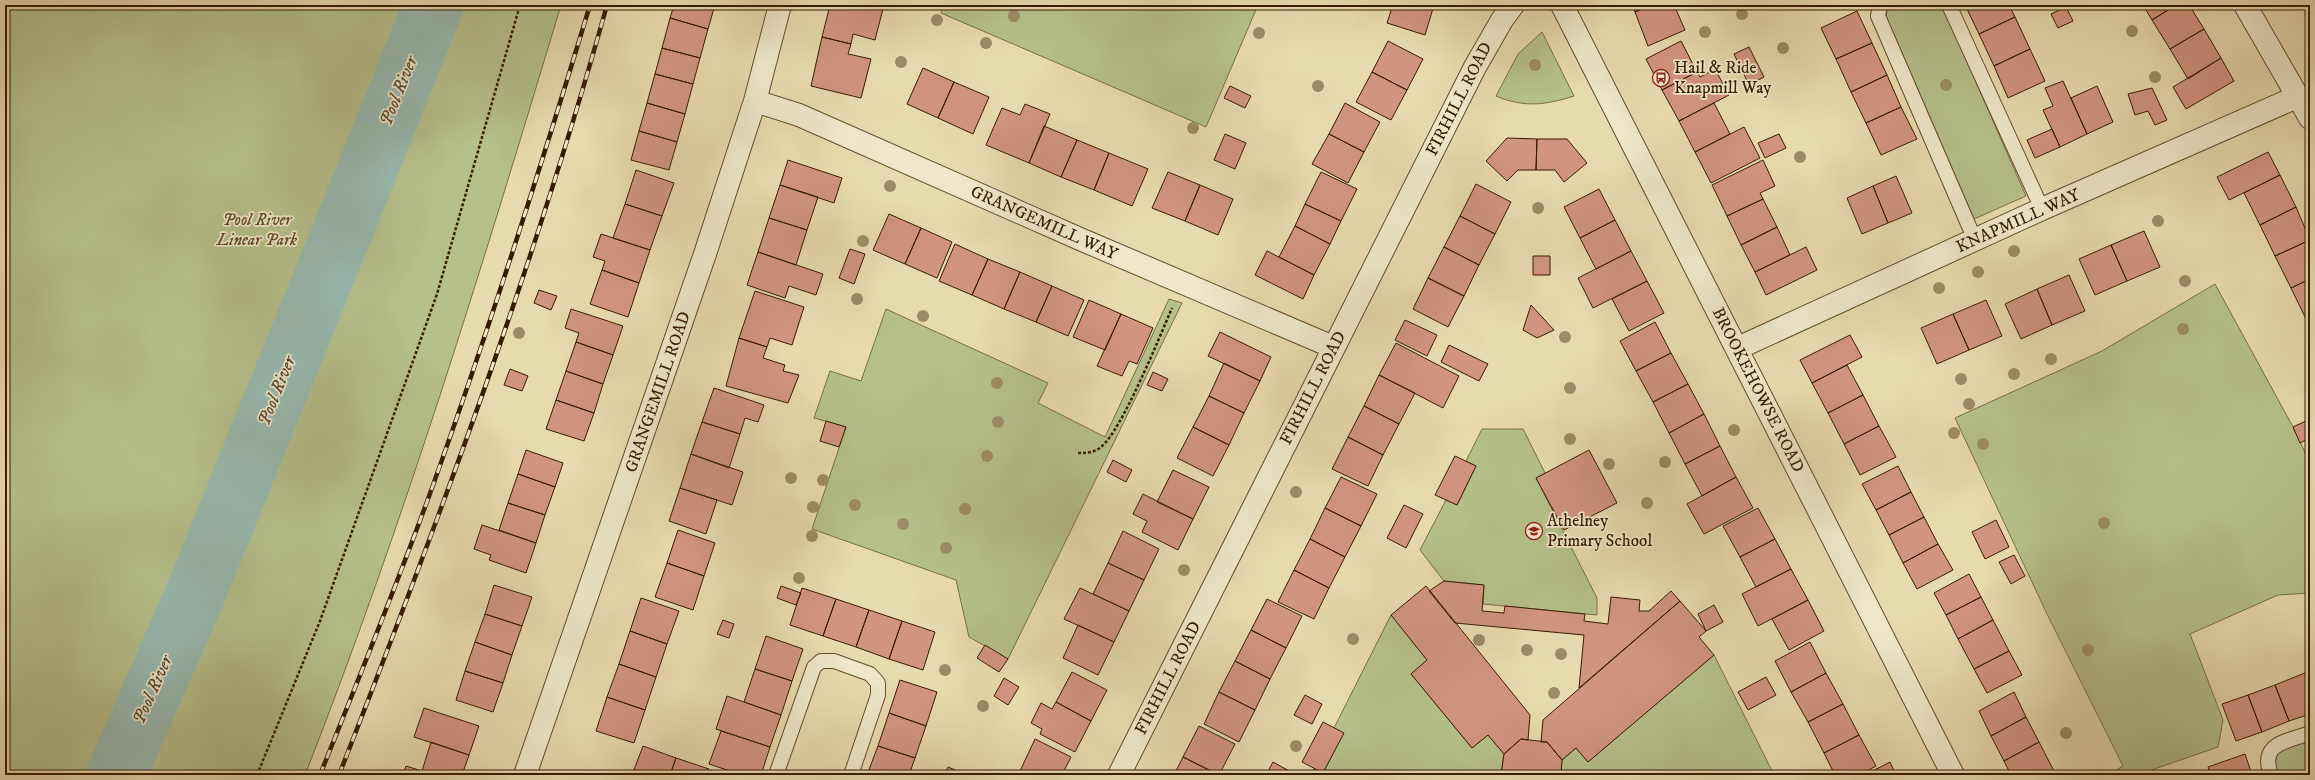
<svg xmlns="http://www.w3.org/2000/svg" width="2315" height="780" font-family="'IM FELL DW Pica',serif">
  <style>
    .green { fill: #b5c08b; stroke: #766e46 }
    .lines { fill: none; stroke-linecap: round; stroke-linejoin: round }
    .river { stroke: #98bab1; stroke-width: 60 }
    .building { fill: #d19481; stroke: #371b01 }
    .service-casing { stroke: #634b2c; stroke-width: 16 }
    .minor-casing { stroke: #634b2c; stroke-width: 24 }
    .path { stroke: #371b01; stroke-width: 2.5; stroke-dasharray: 3 2; stroke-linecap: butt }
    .service { stroke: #f0e7cb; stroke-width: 14 }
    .minor { stroke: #f0e7cb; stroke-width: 22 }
    .rail-casing { stroke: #371b01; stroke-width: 4.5 }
    .rail { stroke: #f0e7cb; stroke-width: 3; stroke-dasharray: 9; stroke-linecap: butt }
    .tree { fill: #9c8c66 }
    .labels { text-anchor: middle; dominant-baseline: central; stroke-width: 3.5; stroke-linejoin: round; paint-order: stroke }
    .poi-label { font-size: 17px; fill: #371b01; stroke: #f0e7cb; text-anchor: start }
    .street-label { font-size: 17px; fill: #371b01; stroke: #f0e7cb }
    .park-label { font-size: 17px; font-style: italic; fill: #5d4d2a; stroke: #f0e7cb }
    .water-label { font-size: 18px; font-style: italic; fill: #544b36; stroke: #f0e7cb }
  </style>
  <rect width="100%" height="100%" fill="#e8daaf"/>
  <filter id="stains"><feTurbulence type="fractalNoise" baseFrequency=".005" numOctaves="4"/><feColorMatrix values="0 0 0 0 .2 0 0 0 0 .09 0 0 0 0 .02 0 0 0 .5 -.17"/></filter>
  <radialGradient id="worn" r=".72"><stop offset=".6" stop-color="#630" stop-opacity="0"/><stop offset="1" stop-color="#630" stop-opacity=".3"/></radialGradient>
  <!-- green -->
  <path class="green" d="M5,5h556c-78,259 -157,518 -256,770h-300z
    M943,5h315l-52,122 -265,-114z
    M1888,5h54l84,191 -52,23 -88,-202z
    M1542,32l32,64c-28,9 -50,12 -78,0l22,-42z
    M2215,284l78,143 17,36v130l-32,2 -88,39 33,86 -5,27 -81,28h-29l15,-9 -76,-152 -92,-196 147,-67z
    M1169,299l13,4 -174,356 -39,-22 -13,-57 -144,-51 34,-102 -32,-9 16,-47 31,10 25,-72 162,74 -10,20 67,34z
    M1482,429h41l22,44 -9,5 61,120v17l-114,-11 1,-19 -40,-4 -24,-31 26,-50 11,5 19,-39 -10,-5z
    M1391,615l36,45 -16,14 61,74 16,-13 16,19 -3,21h-190l3,-6 9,4 20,-40 -9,-5z
    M1714,655l60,120h-213l1,-15 14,-12 12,14z
    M2310,739v36h-33l-4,-12 4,-11z"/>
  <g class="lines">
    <!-- river -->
    <path class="river" d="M116,775l79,-180 239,-590"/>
  </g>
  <!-- building -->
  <path class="building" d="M674,5h41l-7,24 -38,-11z
    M830,5h54l-9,35 -22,-6 -2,10 -29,-7z
    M1393,5h41l-9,30 -38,-12z
    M1632,5h18l-15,7z
    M1650,5h24l11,25 -37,16 -13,-34z
    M1965,5h44l6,12 -36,17z
    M2143,5h33l-24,15z
    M2176,5h13l15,24 -34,20 -18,-29z
    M2066,7l7,14 -15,7 -7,-14z
    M1857,11l15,32 -36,16 -15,-31z
    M2015,17l15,32 -36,17 -15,-32z
    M670,18l38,11 -8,29 -38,-10z
    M2204,29l17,29 -33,21 -18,-30z
    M822,37l29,7 -3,10 23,5 -10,39 -50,-12z
    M1388,41l35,18 -16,31 -35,-18z
    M1681,41l16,31 -35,18 -16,-31z
    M1872,43l15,32 -36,17 -15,-33z
    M1749,47l15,30 -15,8 -15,-31z
    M662,48l38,10 -7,26 -38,-10z
    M2030,49l15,32 -37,17 -14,-32z
    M2221,58l13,23 -48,28 -13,-22z
    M923,68l31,14 -16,36 -31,-14z
    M1715,69l14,26 -50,26 -17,-31 35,-18 3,5z
    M1372,72l35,18 -16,30 -35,-18z
    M655,74l38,10 -8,30 -38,-11z
    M1887,75l14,32 -35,16 -15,-31z
    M2063,81l24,53 -27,13 -17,-37 10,-4 -8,-18z
    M954,82l35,15 -16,37 -35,-16z
    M1230,86l21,10 -6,12 -21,-10z
    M2097,86l16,36 -26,12 -16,-36z
    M2152,88l15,32 -12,5 -7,-14 -13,4 -7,-21z
    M647,103l38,11 -8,28 -38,-11z
    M1345,103l35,19 -16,30 -35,-18z
    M1714,103l16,31 -35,18 -16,-31z
    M1025,104l25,10 -21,49 -43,-18 16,-37 18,7z
    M1901,107l16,32 -36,16 -15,-32z
    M1044,126l33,14 -16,37 -32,-14z
    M1744,127l16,31 -49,25 -16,-31z
    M2052,129l8,18 -25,11 -8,-18z
    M639,131l38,11 -8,28 -38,-10z
    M1225,134l21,9 -11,26 -21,-9z
    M1329,134l35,18 -16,31 -36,-19z
    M1779,134l7,14 -21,10 -7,-15z
    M1507,138l30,1 -1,31h-18l-11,11 -21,-20z
    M1537,139h30l20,24 -23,19 -9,-12h-19z
    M1077,140l32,13 -15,37 -33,-13z
    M2268,152l12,23 -51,25 -12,-23z
    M1109,153l39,16 -16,37 -38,-16z
    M788,160l54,18 -8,25 -54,-18z
    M1763,160l12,26 -15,7 3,6 -36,17 -15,-31z
    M636,170l38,13 -12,33 -37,-12z
    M1168,172l32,13 -15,36 -33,-13z
    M1321,172l36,17 -16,32 -36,-17z
    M2280,175l16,32 -36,18 -16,-32z
    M1896,176l16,37 -24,10 -15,-37z
    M1476,184l35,18 -16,32 -35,-18z
    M780,185l38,12 -11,33 -38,-12z
    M1200,185l33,14 -15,36 -33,-14z
    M1873,186l15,37 -26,11 -15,-36z
    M1599,189l16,31 -35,18 -16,-31z
    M1763,199l14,28 -36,18 -14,-29z
    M625,204l37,12 -12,34 -37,-12z
    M1305,204l36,17 -11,23 -35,-18z
    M2296,207l14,33 -35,16 -15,-31z
    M889,214l32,14 -16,36 -32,-14z
    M1460,216l35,18 -16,31 -35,-18z
    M769,218l38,12 -11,35 -38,-13z
    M1615,220l16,31 -35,18 -16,-31z
    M1295,226l35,18 -16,31 -35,-18z
    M1777,227l13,28 -35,17 -14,-27z
    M921,228l31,14 -15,36 -32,-14z
    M2144,231l16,36 -33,14 -16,-36z
    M601,234l49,16 -11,33 -37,-13 3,-9 -12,-4z
    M2310,240v39l-19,9 -16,-32z
    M955,244l33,15 -16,36 -33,-14z
    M2111,245l16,36 -32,14 -16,-36z
    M1444,247l35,18 -15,31 -36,-18z
    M1806,247l11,23 -51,25 -11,-23z
    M850,249l15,5 -11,30 -15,-6z
    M1267,251l47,24 -11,24 -48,-24z
    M1631,251l16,30 -54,27 -15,-30z
    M758,252l65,22 -7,21 -27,-9 -4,12 -38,-13z
    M1533,256h17v19h-17z
    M988,259l32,13 -16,37 -32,-14z
    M602,270l37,13 -11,34 -38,-13z
    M1020,272l32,14 -16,36 -32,-13z
    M2069,275l16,36 -33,14 -15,-36z
    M1428,278l36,18 -16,31 -35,-18z
    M2310,279v38l-4,2 -15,-31z
    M1647,281l17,32 -35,18 -17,-32z
    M1052,286l32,14 -16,36 -32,-14z
    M2037,289l15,36 -31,14 -16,-35z
    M539,290l18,6 -6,14 -17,-7z
    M755,291l49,16 -12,38 -22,-7 -3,9 -28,-9z
    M1089,300l32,14 -16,36 -32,-13z
    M1986,300l16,36 -33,14 -16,-36z
    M1531,305l23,25 -17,8 -14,-8z
    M571,309l52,17 -10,29 -37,-13 3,-9 -14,-5z
    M1121,314l32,14 -16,36 -8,-3 -7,15 -25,-10z
    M1953,314l16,36 -32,14 -16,-36z
    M2310,317v11l-4,-9z
    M1405,320l32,15 -10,21 -32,-16z
    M1655,322l16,31 -35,18 -16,-30z
    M1220,332l51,25 -11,24 -52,-25z
    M1850,335l12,22 -50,26 -12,-23z
    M739,338l28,9 -4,11 22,7 -2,6 16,4 -11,28 -62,-17z
    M576,342l37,13 -10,29 -37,-13z
    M1396,343l63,33 -16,32 -64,-33z
    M1449,345l39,19 -9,17 -38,-19z
    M1671,353l17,31 -35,18 -17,-31z
    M1224,363l36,18 -16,32 -35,-17z
    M1847,365l16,30 -35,18 -16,-30z
    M510,369l18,7 -6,15 -18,-6z
    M566,371l37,13 -9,29 -38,-13z
    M1153,372l15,7 -6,12 -15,-6z
    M1379,375l36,18 -16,31 -35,-18z
    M1688,384l16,30 -35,19 -16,-31z
    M714,388l50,17 -6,17 -13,-4 -5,16 -38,-12z
    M1863,395l16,31 -35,18 -16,-31z
    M1209,396l35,17 -15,32 -36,-18z
    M556,400l38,13 -10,28 -38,-12z
    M1364,406l35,18 -16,31 -35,-18z
    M1704,414l16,32 -35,18 -16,-31z
    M826,421l20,6 -7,20 -19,-6z
    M2306,421l4,9v8l-10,5 -7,-16z
    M702,422l38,12 -11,34 -38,-14z
    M1879,426l17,31 -36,18 -16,-31z
    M1193,427l36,18 -16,31 -36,-18z
    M1348,437l35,18 -15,31 -36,-17z
    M1720,446l16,31 -34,19 -17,-32z
    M526,450l37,13 -8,24 -37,-13z
    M1589,450l28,53 -53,27 -28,-52z
    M691,454l52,18 -11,33 -52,-17z
    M1455,456l21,10 -19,39 -22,-10z
    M1113,460l19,10 -6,12 -19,-10z
    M1898,466l13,26 -35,18 -14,-26z
    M1173,470l36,17 -16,32 -36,-17z
    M518,474l37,13 -10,28 -37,-12z
    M1341,477l36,17 -16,32 -36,-18z
    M1736,477l17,31 -49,26 -17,-30z
    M680,488l37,12 -11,34 -37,-13z
    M1911,492l13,25 -35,18 -13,-25z
    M1143,494l50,25 -15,31 -36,-18 5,-11 -14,-7z
    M508,503l37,12 -9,28 -37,-13z
    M1404,505l19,9 -17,34 -19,-10z
    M1325,508l36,18 -16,31 -35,-18z
    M1758,508l17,31 -35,18 -17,-31z
    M1924,517l14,27 -35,19 -14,-28z
    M1996,520l13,27 -24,12 -13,-27z
    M482,525l54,18 -10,30 -37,-13 2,-5 -17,-6z
    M678,530l37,13 -11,33 -37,-13z
    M1123,531l36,18 -15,31 -36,-17z
    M1310,539l35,18 -16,31 -35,-18z
    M1775,539l16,30 -35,18 -16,-30z
    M1938,544l15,26 -36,19 -14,-26z
    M2014,555l11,21 -14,8 -12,-22z
    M667,563l37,13 -11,34 -38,-13z
    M1108,563l36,17 -15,31 -36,-17z
    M1791,569l17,31 -50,26 -16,-32z
    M1294,570l35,18 -15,31 -36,-17z
    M1969,574l12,23 -35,18 -12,-22z
    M1444,581l40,4 -2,26 22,2 1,-7 80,8 -1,7 24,3 3,-27 29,3 -1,11h10l22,-20 9,10 -101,87 5,-53 -129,-12 -26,-32z
    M494,585l38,12 -10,29 -37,-12z
    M781,586l20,7 -5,12 -19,-7z
    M1426,586l104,129 -2,25 -7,-1 -17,15 -16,-19 -16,13 -61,-74 16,-14 -36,-45z
    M802,588l34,11 -13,37 -33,-11z
    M1080,588l49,23 -15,31 -50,-23z
    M1981,597l12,23 -35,19 -12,-24z
    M641,598l38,13 -12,33 -37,-13z
    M836,599l33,11 -13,37 -33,-11z
    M1267,599l35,17 -16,32 -35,-18z
    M1808,600l16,31 -35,19 -17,-31z
    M1680,601l26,30 -7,6 15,18 -126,107 -12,-14 -14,12 -15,-18h-6l2,-22z
    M1714,605l9,17 -17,9 -8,-17z
    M869,610l33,11 -13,38 -33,-12z
    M485,614l37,12 -10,29 -37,-13z
    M723,620l11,4 -5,14 -12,-4z
    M1993,620l16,31 -35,18 -16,-30z
    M902,621l33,11 -12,38 -34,-11z
    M1078,625l36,17 -16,33 -35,-17z
    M1251,630l35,18 -16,31 -35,-18z
    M630,631l37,13 -11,33 -37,-13z
    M766,636l37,13 -11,32 -37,-12z
    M475,642l37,13 -9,28 -38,-12z
    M1810,642l16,31 -35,19 -16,-31z
    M985,645l23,14 -9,13 -22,-14z
    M2009,651l13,24 -35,18 -13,-24z
    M1235,661l35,18 -15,31 -36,-18z
    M619,664l37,13 -11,33 -38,-13z
    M755,669l37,12 -11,34 -37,-13z
    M465,671l38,12 -10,29 -37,-12z
    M1072,672l35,18 -16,31 -35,-19z
    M2310,672v16l-5,-15z
    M1826,673l17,31 -35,18 -17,-30z
    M2305,673l5,15v26l-21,7 -14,-36z
    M1766,677l10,18 -28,15 -10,-18z
    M1004,678l15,9 -11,18 -14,-9z
    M900,680l37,12 -11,34 -37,-13z
    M2275,685l14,36 -27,11 -14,-37z
    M1219,692l36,18 -16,32 -35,-18z
    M2014,692l12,25 -35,19 -12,-25z
    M1305,695l17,9 -10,20 -18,-9z
    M2248,695l14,37 -26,9 -14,-37z
    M727,696l54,19 -11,32 -54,-18z
    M607,697l38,13 -11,33 -38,-12z
    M1056,702l35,19 -16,31 -35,-18 2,-5 -11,-6 10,-20 11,6z
    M1843,704l16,31 -35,18 -16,-31z
    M424,708l55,18 -10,29 -55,-18z
    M889,713l37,13 -11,32 -37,-12z
    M2026,717l13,25 -35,19 -13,-25z
    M1323,722l21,11 -21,40 -21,-11z
    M1199,726l36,18 -16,31 -36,-18z
    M721,731l49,16 -9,28h-19l-33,-11z
    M1859,735l17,31 -17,9h-24l-11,-22z
    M1035,739l36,18 -9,18h-34l-8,-4z
    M1521,739l26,3 15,18 -1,15h-60l3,-21z
    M431,742l38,13 -7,20h-27l-13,-4z
    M2039,742l15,29 -9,4h-34l-7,-14z
    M643,746l33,12 -6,17h-38z
    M878,746l37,12 -6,17h-42z
    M2245,754l7,21h-41l-3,-8z
    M1183,757l36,18h-45z
    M676,758l33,11 -2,6h-37z
    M1273,762l20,11 -1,2h-26z
    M1890,762l6,13h-31z
    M406,766l16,5 13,4h-32z
    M948,767l12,5 -1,3h-15z
    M1020,771l8,4h-10z
    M2054,771l2,4h-11z"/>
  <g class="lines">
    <!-- service casing -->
    <g class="service-casing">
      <path id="service" d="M1880,5l-2,11 97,224
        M1949,5l93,204
        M776,775l38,-108 7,-6h13l36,13 8,9v12l-27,80
        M2271,775c-12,-32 15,-33 39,-42"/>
    </g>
    <!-- minor casing -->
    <g class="minor-casing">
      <path id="minor" d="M1562,5l391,770
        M2245,5l65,113
        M755,101l44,14 281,124 253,108
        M1738,348l304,-139 257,-113
        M525,775l180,-521 50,-153 25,-96
        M1119,775l356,-708 27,-47 11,-15"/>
    </g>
    <!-- path -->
    <path class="path" d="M1078,453c8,0 16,0 23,-6 21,-17 58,-109 71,-139
      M257,775l63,-154 117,-327 83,-289"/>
    <!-- service -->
    <use href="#service" class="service"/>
    <!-- minor -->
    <use href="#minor" class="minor"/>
    <!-- rail casing -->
    <g class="rail-casing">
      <path id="rail" d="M320,775c38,-95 77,-190 112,-287 57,-159 109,-321 158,-483
        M339,775c99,-253 195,-508 268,-770"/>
    </g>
    <!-- rail -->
    <use href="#rail" class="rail"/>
  </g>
  <!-- trees -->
  <g class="tree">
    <circle cx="1742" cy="14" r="6"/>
    <circle cx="1014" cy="16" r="6"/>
    <circle cx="937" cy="20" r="6"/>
    <circle cx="2132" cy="31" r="6"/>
    <circle cx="1705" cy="32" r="6"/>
    <circle cx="1259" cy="33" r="6"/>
    <circle cx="986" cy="43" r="6"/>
    <circle cx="1783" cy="48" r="6"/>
    <circle cx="901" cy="62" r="6"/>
    <circle cx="1535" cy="65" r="6"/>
    <circle cx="2155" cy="77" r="6"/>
    <circle cx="1946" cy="85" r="6"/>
    <circle cx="1318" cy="86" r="6"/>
    <circle cx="1193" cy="128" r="6"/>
    <circle cx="1800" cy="157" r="6"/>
    <circle cx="890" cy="186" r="6"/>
    <circle cx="1538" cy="208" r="6"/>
    <circle cx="2158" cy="221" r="6"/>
    <circle cx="863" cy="241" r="6"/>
    <circle cx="2014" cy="251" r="6"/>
    <circle cx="1978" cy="272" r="6"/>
    <circle cx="2185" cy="281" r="6"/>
    <circle cx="1939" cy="288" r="6"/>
    <circle cx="857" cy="299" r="6"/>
    <circle cx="923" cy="316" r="6"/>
    <circle cx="2183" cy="329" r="6"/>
    <circle cx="519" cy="333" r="6"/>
    <circle cx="1565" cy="337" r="6"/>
    <circle cx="2051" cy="359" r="6"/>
    <circle cx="2014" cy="374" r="6"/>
    <circle cx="1961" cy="379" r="6"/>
    <circle cx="997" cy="383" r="6"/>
    <circle cx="1570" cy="388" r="6"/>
    <circle cx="1969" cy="404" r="6"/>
    <circle cx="998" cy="422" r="6"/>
    <circle cx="1734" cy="430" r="6"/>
    <circle cx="1954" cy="433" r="6"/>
    <circle cx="1570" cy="439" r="6"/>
    <circle cx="1983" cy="444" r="6"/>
    <circle cx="987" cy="456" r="6"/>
    <circle cx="1665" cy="462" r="6"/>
    <circle cx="1609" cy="464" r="6"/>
    <circle cx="791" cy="478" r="6"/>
    <circle cx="823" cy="480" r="6"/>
    <circle cx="1296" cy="492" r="6"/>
    <circle cx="1647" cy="503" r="6"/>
    <circle cx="855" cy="505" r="6"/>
    <circle cx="813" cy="507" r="6"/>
    <circle cx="965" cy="509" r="6"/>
    <circle cx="2104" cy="523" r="6"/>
    <circle cx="903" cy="524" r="6"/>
    <circle cx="812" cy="536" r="6"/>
    <circle cx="946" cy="548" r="6"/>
    <circle cx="1184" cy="570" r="6"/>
    <circle cx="799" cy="578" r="6"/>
    <circle cx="1353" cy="639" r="6"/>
    <circle cx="1479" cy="640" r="6"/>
    <circle cx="1527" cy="650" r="6"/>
    <circle cx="2088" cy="650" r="6"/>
    <circle cx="1561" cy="654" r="6"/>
    <circle cx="945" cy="670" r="6"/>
    <circle cx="1554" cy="693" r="6"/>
    <circle cx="983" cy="706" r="6"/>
    <circle cx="2066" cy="733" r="6"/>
    <circle cx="1296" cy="746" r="6"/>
  </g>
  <!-- icons -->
  <defs>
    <g id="bus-ring" transform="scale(0.9)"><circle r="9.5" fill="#f0e7cb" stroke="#8f2418" stroke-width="1.5"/><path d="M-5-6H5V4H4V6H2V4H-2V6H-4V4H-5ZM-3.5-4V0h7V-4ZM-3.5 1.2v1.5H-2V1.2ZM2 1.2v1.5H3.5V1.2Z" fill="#8f2418"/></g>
    <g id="school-ring" transform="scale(0.9)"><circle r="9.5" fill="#f0e7cb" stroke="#8f2418" stroke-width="1.5"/><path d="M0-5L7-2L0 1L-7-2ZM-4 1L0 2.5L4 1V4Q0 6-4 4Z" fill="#8f2418"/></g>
  </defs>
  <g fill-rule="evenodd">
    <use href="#bus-ring" x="1661" y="78"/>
    <use href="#school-ring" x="1534" y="531"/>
  </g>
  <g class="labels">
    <!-- poi labels -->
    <g class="poi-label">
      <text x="1674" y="68">Hail &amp; Ride<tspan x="1674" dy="20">Knapmill Way</tspan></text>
      <text x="1547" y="521">Athelney<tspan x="1547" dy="20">Primary School</tspan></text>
    </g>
    <!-- street labels -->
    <g class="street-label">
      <text transform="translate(1459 99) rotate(-63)">FIRHILL ROAD</text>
      <text transform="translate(2018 221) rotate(-24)">KNAPMILL WAY</text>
      <text transform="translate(1044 223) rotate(24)">GRANGEMILL WAY</text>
      <text transform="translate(1313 388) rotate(-63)">FIRHILL ROAD</text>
      <text transform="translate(1758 390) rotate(63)">BROOKEHOWSE ROAD</text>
      <text transform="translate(658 392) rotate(-71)">GRANGEMILL ROAD</text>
      <text transform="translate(1168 678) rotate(-63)">FIRHILL ROAD</text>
    </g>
    <!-- park labels -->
    <g class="park-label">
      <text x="257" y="220">Pool River<tspan x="257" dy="20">Linear Park</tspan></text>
    </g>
    <!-- water labels -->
    <g class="water-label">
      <text transform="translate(399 91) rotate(-68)">Pool River</text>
      <text transform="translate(277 391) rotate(-68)">Pool River</text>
      <text transform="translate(153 690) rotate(-66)">Pool River</text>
    </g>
  </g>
  <!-- margin -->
  <rect width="2315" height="780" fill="none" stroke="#e8daaf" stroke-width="20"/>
  <rect x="6" y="6" width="2303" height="768" fill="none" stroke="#371b01" stroke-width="2"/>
  <rect x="10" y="10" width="2295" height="760" fill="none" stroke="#371b01"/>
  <rect width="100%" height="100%" filter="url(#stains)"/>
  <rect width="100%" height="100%" fill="url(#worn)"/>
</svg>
